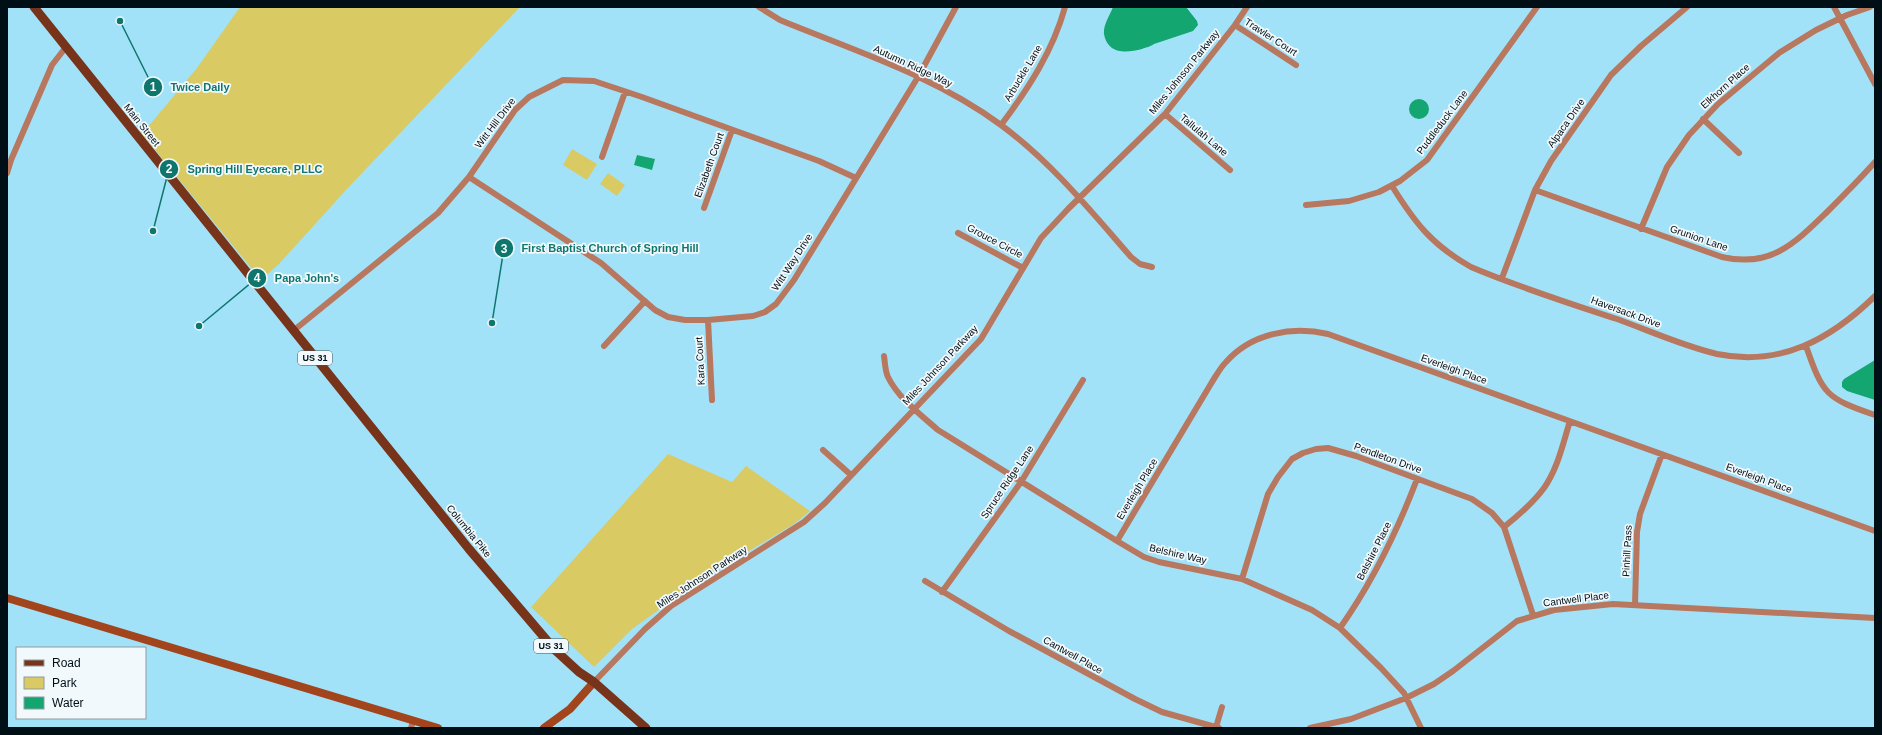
<svg xmlns="http://www.w3.org/2000/svg" width="1882" height="735" font-family="Arial,sans-serif">
  <style>
    .green { fill: #d9ca64 }
    .water { fill: #14a670 }
    .lines { fill: none; stroke-linecap: round; stroke-linejoin: round }
    .street { stroke: #b8775f; stroke-width: 6 }
    .secondary { stroke: #a2441c; stroke-width: 8 }
    .primary { stroke: #77341a; stroke-width: 9 }
    .labels { text-anchor: middle; dominant-baseline: central; stroke-width: 3.5; stroke-linejoin: round; paint-order: stroke }
    .shield { fill: #f2f9fc; stroke: #49545b; stroke-width: 1 }
    .shield-label { font-size: 9px; font-weight: bold; fill: #000e16 }
    .street-label { font-size: 10px; fill: #000e16; stroke: #f2f9fc }
    .leader { fill: none; stroke: #0f766e; stroke-width: 1.5 }
    .callout-dot { fill: #0f766e; stroke: #f2f9fc; stroke-width: 1.5 }
    .mark-label { font-size: 12px; text-anchor: middle; font-weight: bold; fill: #fff }
    .callout-label { font-size: 11px; text-anchor: middle; font-weight: bold; fill: #0f766e; stroke: #f2f9fc; stroke-width: 3.5; stroke-linejoin: round; paint-order: stroke }
  </style>
  <rect width="100%" height="100%" fill="#a2e2f8"/>
  <!-- green -->
  <path class="green" d="M240,7h280l-174,183 -67,74 -18,16 -119,-146 55,-66z
    M572,149l25,15 -10,16 -24,-15z
    M608,173l17,12 -8,11 -17,-12z
    M668,454l64,28 14,-16 64,45 -16,13 -92,55 -70,50 -38,38 -63,-60z"/>
  <!-- water -->
  <path class="water" d="M1113,7h73l11,14 1,4 -5,6 -39,13c-4,3 -7,3 -12,5 -15,4 -34,6 -38,-15 -1,-9 6,-19 9,-27z
    M1409 109a10 10 0 1 1 20 0a10 10 0 1 1-20 0Z
    M637,155l18,4 -3,11 -18,-5z
    M1875,360v40l-28,-9 -5,-4v-5l2,-3z"/>
  <g class="lines">
    <!-- street -->
    <path class="street" d="M759,7l21,13c75,31 155,56 221,105 50,37 89,85 130,132l9,7 12,3
      M1834,7l41,77
      M1235,25l61,40
      M1165,114l65,56
      M1703,119l36,34
      M1001,125c27,-36 52,-74 64,-118
      M602,157l23,-65
      M7,173l4,-13 41,-95 14,-18
      M469,177l132,86 54,47 13,7 17,3h23l45,-4 12,-4 11,-8 18,-24 124,-203 38,-70
      M1392,186c23,37 40,59 79,81 47,20 97,36 146,52 33,12 66,27 100,35 64,13 114,-15 158,-58
      M1535,190l187,67c48,11 72,-13 104,-44 17,-17 33,-33 49,-51
      M1306,205l43,-4 30,-9 21,-11 27,-21 110,-153
      M704,208l28,-78
      M1641,229l26,-62 22,-32 29,-31 61,-51 37,-23 31,-15 23,-8
      M958,233l65,35
      M1502,278l33,-88 16,-29 60,-86 30,-29 46,-39
      M708,320l4,80
      M293,331l145,-118 31,-36 46,-67 14,-13 34,-17 31,1 48,16 177,64 37,17
      M604,346l41,-45
      M1806,346c17,49 20,52 69,69
      M884,356c1,6 1,15 4,21 10,21 33,38 50,53l179,111 27,16 15,5 83,17 70,31 28,18 41,40 23,25 17,35
      M823,450l28,25
      M1504,527c15,-12 29,-24 40,-39 14,-20 19,-45 26,-67
      M1117,541l95,-159c4,-6 8,-14 14,-20 26,-29 66,-36 102,-28l547,197
      M1242,579l26,-85 10,-17 14,-18 11,-6 13,-4 12,-1 28,8 116,43 20,14 12,14 29,88
      M925,581l84,50 126,68 27,13 57,16
      M942,592l79,-110 62,-102
      M1635,605l2,-73 3,-18 22,-60
      M1340,628c33,-47 57,-96 77,-149
      M594,682l51,-53 26,-23 133,-84 21,-19 156,-164 60,-101 27,-29 97,-95 70,-89 12,-18
      M1216,727l6,-20
      M411,728l2,-7
      M1310,728l41,-9 55,-21 28,-14 19,-13 64,-50 37,-11 59,-6 262,14"/>
    <!-- secondary -->
    <path class="secondary" d="M7,598l431,130
      M544,728l26,-19 24,-27"/>
    <!-- primary -->
    <path class="primary" d="M34,7l435,542 86,101 24,22 15,10 52,46"/>
  </g>
  <g class="labels">
    <!-- shield labels -->
    <g class="shield">
      <rect x="298" y="351" width="34" height="14" rx="3"/>
      <rect x="534" y="639" width="34" height="14" rx="3"/>
    </g>
    <g class="shield-label">
      <text x="315" y="358">US 31</text>
      <text x="551" y="646">US 31</text>
    </g>
    <!-- street labels -->
    <g class="street-label">
      <text transform="translate(1271 37) rotate(33)">Trawler Court</text>
      <text transform="translate(913 66) rotate(25)">Autumn Ridge Way</text>
      <text transform="translate(1184 72) rotate(-51)">Miles Johnson Parkway</text>
      <text transform="translate(1023 73) rotate(-59)">Arbuckle Lane</text>
      <text transform="translate(1725 86) rotate(-42)">Elkhorn Place</text>
      <text transform="translate(1442 122) rotate(-53)">Puddleduck Lane</text>
      <text transform="translate(495 123) rotate(-53)">Witt Hill Drive</text>
      <text transform="translate(1566 123) rotate(-55)">Alpaca Drive</text>
      <text transform="translate(142 125) rotate(51)">Main Street</text>
      <text transform="translate(1204 135) rotate(40)">Tallulah Lane</text>
      <text transform="translate(709 165) rotate(-70)">Elizabeth Court</text>
      <text transform="translate(1699 238) rotate(19)">Grunion Lane</text>
      <text transform="translate(995 241) rotate(28)">Grouce Circle</text>
      <text transform="translate(792 262) rotate(-57)">Witt Way Drive</text>
      <text transform="translate(1626 312) rotate(20)">Haversack Drive</text>
      <text transform="translate(700 361) rotate(-93)">Kara Court</text>
      <text transform="translate(940 365) rotate(-47)">Miles Johnson Parkway</text>
      <text transform="translate(1454 369) rotate(20)">Everleigh Place</text>
      <text transform="translate(1388 458) rotate(20)">Pendleton Drive</text>
      <text transform="translate(1759 478) rotate(20)">Everleigh Place</text>
      <text transform="translate(1007 482) rotate(-56)">Spruce Ridge Lane</text>
      <text transform="translate(1137 489) rotate(-59)">Everleigh Place</text>
      <text transform="translate(469 531) rotate(51)">Columbia Pike</text>
      <text transform="translate(1374 551) rotate(-63)">Belshire Place</text>
      <text transform="translate(1627 551) rotate(-87)">Pinhill Pass</text>
      <text transform="translate(1178 554) rotate(13)">Belshire Way</text>
      <text transform="translate(702 577) rotate(-33)">Miles Johnson Parkway</text>
      <text transform="translate(1576 599) rotate(-7)">Cantwell Place</text>
      <text transform="translate(1073 655) rotate(29)">Cantwell Place</text>
    </g>
  </g>
  <!-- callouts -->
  <path class="leader" d="M120 21L153 87M153 231L169 169M492 323L504 248M199 326L257 278"/>
  <g class="callout-dot">
    <circle cx="120" cy="21" r="4"/>
    <circle cx="153" cy="231" r="4"/>
    <circle cx="492" cy="323" r="4"/>
    <circle cx="199" cy="326" r="4"/>
    <circle cx="153" cy="87" r="10"/>
    <circle cx="169" cy="169" r="10"/>
    <circle cx="504" cy="248" r="10"/>
    <circle cx="257" cy="278" r="10"/>
  </g>
  <g class="mark-label">
    <text x="153" y="91">1</text>
    <text x="169" y="173">2</text>
    <text x="504" y="253">3</text>
    <text x="257" y="282">4</text>
  </g>
  <g class="callout-label">
    <text x="200" y="91">Twice Daily</text>
    <text x="255" y="173">Spring Hill Eyecare, PLLC</text>
    <text x="610" y="252">First Baptist Church of Spring Hill</text>
    <text x="307" y="282">Papa John's</text>
  </g>
  <!-- border -->
  <rect width="1882" height="735" fill="none" stroke="#000e16" stroke-width="16"/>
  <!-- legend -->
  <rect x="16" y="647" width="130" height="72" fill="#f2f9fc" stroke="#919ba0"/>
  <rect x="24" y="660" width="20" height="6" fill="#77341a" stroke="#919ba0"/>
  <text x="52" y="667" font-size="12" fill="#000e16">Road</text>
  <rect x="24" y="677" width="20" height="12" fill="#d9ca64" stroke="#919ba0"/>
  <text x="52" y="687" font-size="12" fill="#000e16">Park</text>
  <rect x="24" y="697" width="20" height="12" fill="#14a670" stroke="#919ba0"/>
  <text x="52" y="707" font-size="12" fill="#000e16">Water</text>
</svg>
